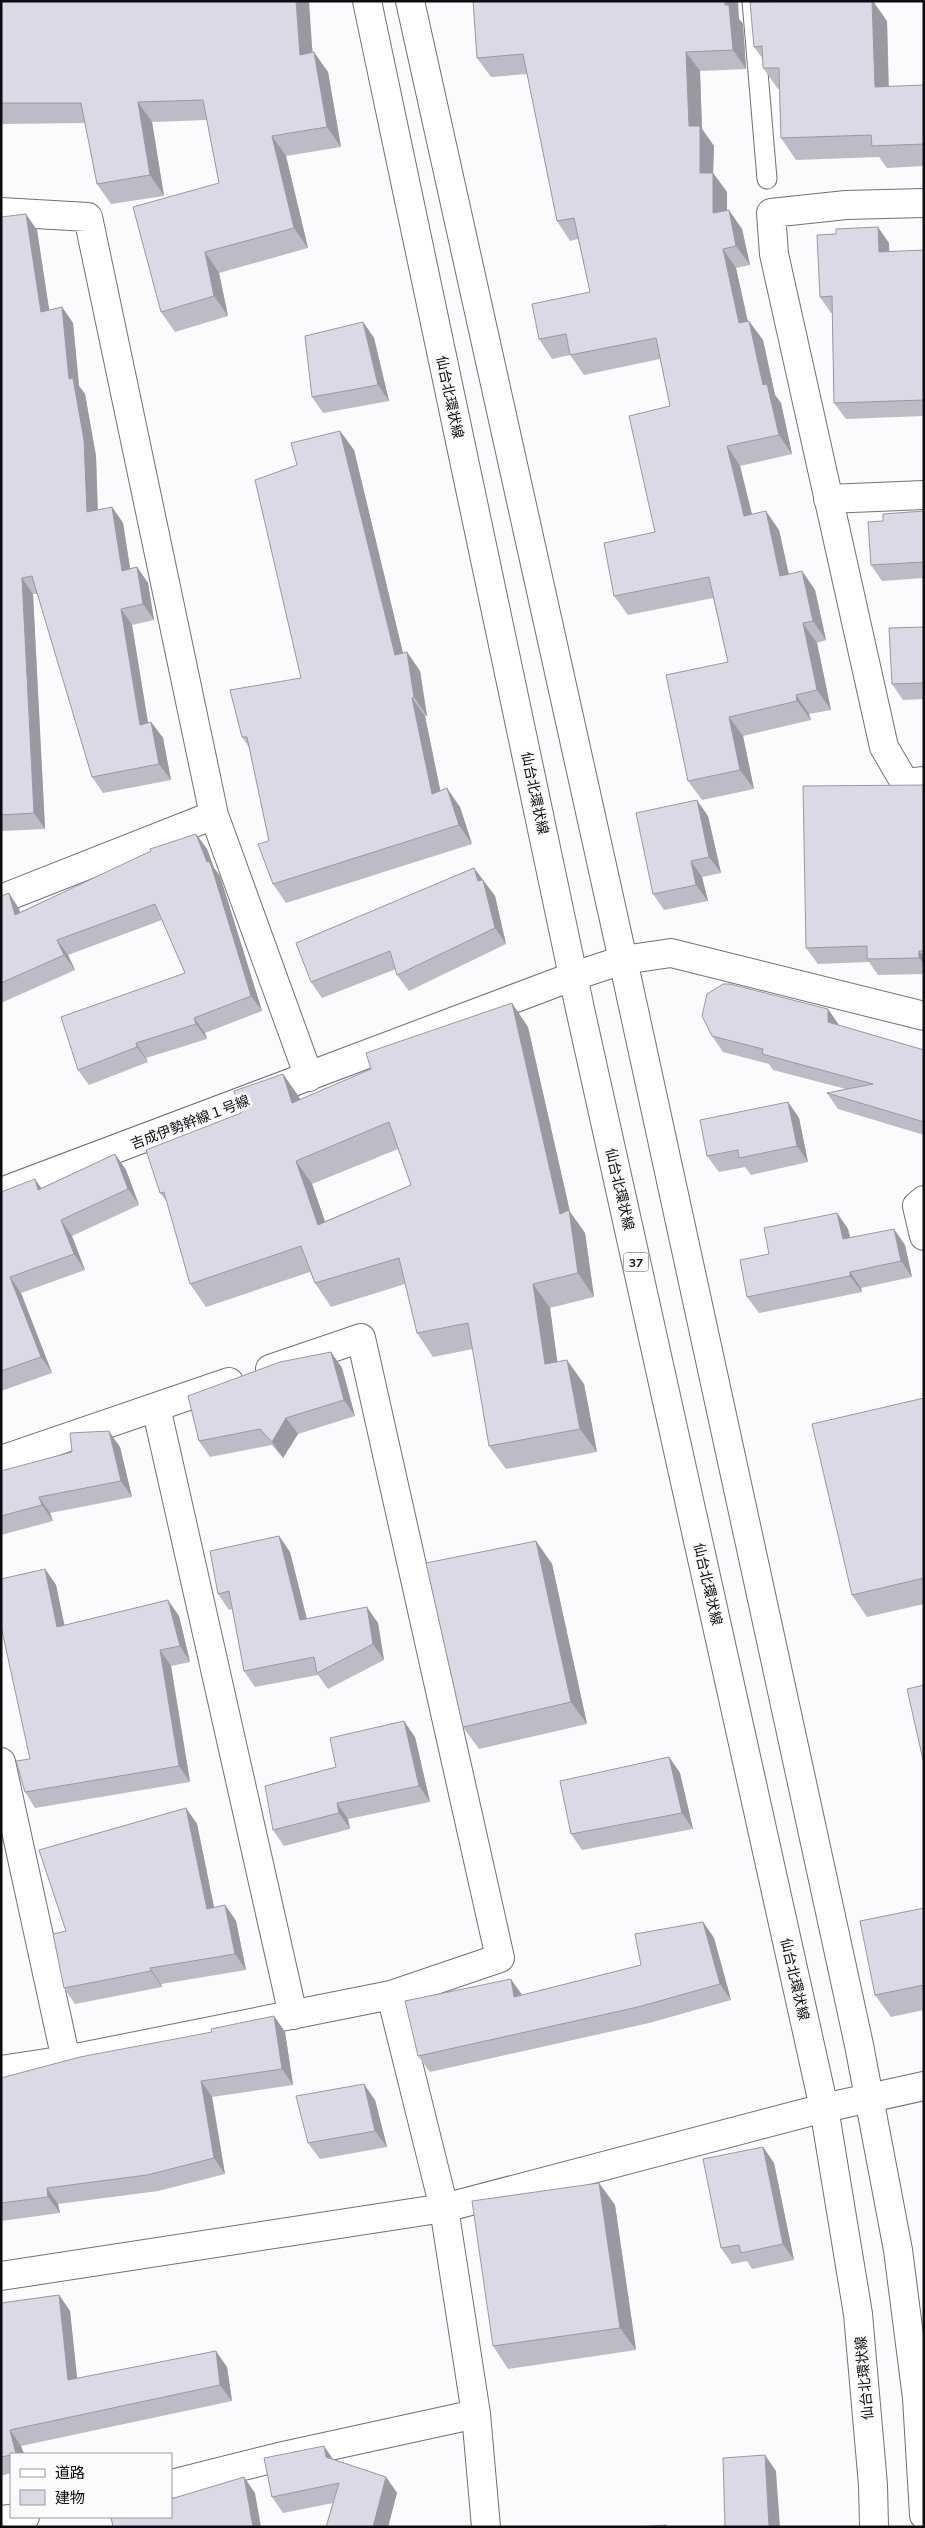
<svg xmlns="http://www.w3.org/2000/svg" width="925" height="2528" font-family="Mulish,'Noto Sans JP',sans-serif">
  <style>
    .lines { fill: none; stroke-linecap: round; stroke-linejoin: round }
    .lane-casing { stroke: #726f7a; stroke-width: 21 }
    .street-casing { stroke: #726f7a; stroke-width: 30 }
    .primary-casing { stroke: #726f7a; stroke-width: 30 }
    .lane { stroke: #fff; stroke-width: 19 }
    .street { stroke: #fff; stroke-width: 28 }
    .primary { stroke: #fff; stroke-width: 28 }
    .wall { fill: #bdbbc6; fill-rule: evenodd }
    .shaded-wall { fill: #9a98a1 }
    .building { fill: #dcd9e6; stroke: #9a98a1; fill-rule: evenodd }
    .labels { text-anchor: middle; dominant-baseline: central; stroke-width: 5; stroke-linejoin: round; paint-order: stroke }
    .shield { fill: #fbfafd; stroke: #545356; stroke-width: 1 }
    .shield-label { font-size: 12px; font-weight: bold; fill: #0c0b0f }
    .street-label { font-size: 14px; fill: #0c0b0f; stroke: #fbfafd }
  </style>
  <rect width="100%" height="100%" fill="#fbfafd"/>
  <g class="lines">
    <!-- lane casing -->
    <g class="lane-casing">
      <path id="lane" d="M752,1l15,178"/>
    </g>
    <!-- street casing -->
    <g class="street-casing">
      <path id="street" d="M924,203l-78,2 -75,8 3,41 110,493 21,36 19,-2
        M1,212l87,5 126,598 95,262
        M828,499l96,-4
        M1,899l213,-84
        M1,1192l573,-216 49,-16 48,-7 253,63
        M924,1200l-7,6 7,30
        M156,1407l137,608
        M1,1460l228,-78
        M1,1762l65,298
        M391,1995l53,213 32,206 10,113
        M1,2070l65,-10 325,-65 109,-37 -139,-620 -91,31
        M1,2276l443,-68 380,-100 100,-22
        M171,2484l108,-27 197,-43
        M1,2520l24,-3"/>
    </g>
    <!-- primary casing -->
    <g class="primary-casing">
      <path id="primary" d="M367,1l213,1008 244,1099 34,206 15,171 1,42
        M410,1l213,959 236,1085 39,205 19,148 7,117"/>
    </g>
    <!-- lane -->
    <use href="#lane" class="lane"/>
    <!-- street -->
    <use href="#street" class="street"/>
    <!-- primary -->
    <use href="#primary" class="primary"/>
  </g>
  <!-- wall -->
  <path class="wall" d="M1,1l311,52 16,19 13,75 -55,9 22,92 -89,25 9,43 -53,16 -14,-20 58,-129 -12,-63 -55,2 12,74 -53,8 -14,-20 -12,-61 -84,1z
    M739,19l4,5 3,45 -46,2 2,58 12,17 -1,27 14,19v18l15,19 8,36 -14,3 12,53 15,19 12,55 6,8 11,51 -52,12 12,48 27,16 10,44 13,-3 13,19 11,50 -9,3 14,67 -22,4 2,6 -68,16 11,53 -52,11 -14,-19 40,-119 -15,-64 -85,17 -14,-19 41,-64 15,-126 -10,-47 -76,16 -14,-20 -18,4 -13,-20 51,-47 -12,-53 -8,2 -13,-20 -30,-147 -36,3 -14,-19z
    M887,21l2,66 35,-2v81l-37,2 -8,-11 -83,3 -15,-22 -2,-49h-1l-15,-21v-9l-9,-12z
    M1,217l36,13 12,80 13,-3 11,16 6,63 6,8 11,62 2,54 14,-3 11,16 7,45 7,-1 11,16 6,37 -22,5 16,98 3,-1 12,16 8,42 -68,13 -11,-16 -54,-183h-5l12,235 -44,2z
    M889,243v9l35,-2v166l-78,3 -12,-16 -2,-90h-1l-11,-16z
    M363,322l11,16 15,63 -66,12 -11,-16z
    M340,431l14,19 49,203 4,-1 13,19 7,45h-2l15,75 20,16 12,37 -186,59 -13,-19 -4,-43 -20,-94 -7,-10 59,-59 -4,-213z
    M924,511v67l-42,3 -11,-16 12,-44z
    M924,627v72l-21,1 -11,-16z
    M924,785v189l-46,1 -9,-13 -51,2 -12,-16z
    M708,816l13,57 -19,4 6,24 -44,9 -11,-16z
    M196,834l11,15 7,19 6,8 42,135 -57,22 2,6 -61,19 2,4 -59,23 -11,-15 107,-97 -23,-53 -94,35 7,15 -74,33v-107l8,-3 10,16 1,3z
    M474,868l21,28 11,48 -97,47 -12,-16 -1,-6 -74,29 -11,-16z
    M828,1009l10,16 86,25v85l-86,-26 -11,-16 19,-4 -73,-19 -4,-6 -46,-12 -11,-16z
    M528,1027l42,185 15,21 9,64 -44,11 7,54 27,22 13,68 -91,17 -17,-23 -16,-97 -40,8 -16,-24 -12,-49 -74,23 -16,-24 -5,-11 -104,35 -16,-23 -23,-82 -7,-9 81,-80 42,-39 16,23 1,2zM398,1149l13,36 -86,36 -13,-37z
    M788,1102l11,16 9,44 -57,13 -6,-8 -26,5 -12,-16z
    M115,1154l11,16 13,35 -67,31 13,34 -64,23 31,80 -51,18v-199l40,-4z
    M837,1213l11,16 2,8 55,8 7,32 -51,11 1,4 -103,21 -12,-16 22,-43z
    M331,1352l11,16 13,48 -57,18 -15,24 -11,-13 -62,12 -11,-16z
    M924,1398v206l-57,13 -15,-22z
    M120,1447l12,50 -82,16 3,8 -52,14v-64z
    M279,1536l11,16 17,67 71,4 6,37 -56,29 -10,-14 -63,12 -11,-16 -12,-62 -3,1 -11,-16z
    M536,1541l16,23 35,160 -108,25 -16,-22z
    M45,1569l11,16 8,40 115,-9 11,46 -19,4 19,116 -155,26 -10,-16 5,-33z
    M415,1737l15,65 -82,17 2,10 -66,17 -11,-16 63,-63z
    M669,1757l11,16 13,56 -111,21 -11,-16z
    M186,1808l11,16 17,84 11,-3 11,16 10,49 -85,14 1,3 -87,17 -11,-16 2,-57z
    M924,1908v102l-33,7 -16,-22z
    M703,1922l11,16 17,62 -82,23 -219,49 -12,-16 104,-61 119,-30z
    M274,2016l11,16 8,53 -81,12 13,77 -67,17 -100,13 2,9 -59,8v-143l211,-46z
    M375,2100l12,47 -67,12 -12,-16z
    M763,2147l11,16 20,97 -42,9 -5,-8 -15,3 -11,-16z
    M599,2183l16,22 21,145 -128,19 -15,-23z
    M59,2295l11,16 7,67 150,-11 5,34 -211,45 3,8h-13v19l-10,3v-173z
    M333,2460l53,17 11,16 -9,34h-62l7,-24 -50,10 -11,-16z"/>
  <!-- shaded-wall -->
  <path class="shaded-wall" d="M296,1h13l5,74 -14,-20z
    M725,1h13l1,18 4,5 3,45 -13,-19z
    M872,1h1l14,20 2,88 -14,-22z
    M314,52l14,20 13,75 -14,-20z
    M686,52l14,19 2,58 12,17 -1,27 14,19v40l-14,-19 -13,-40 -11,-47z
    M138,102l14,20 12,74 -14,-21z
    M272,136l14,20 22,92 -14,-20z
    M729,210l13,19 8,36 -14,-19z
    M26,214l11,16 15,98 -11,-16z
    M878,227l11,16 1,25 -11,-16z
    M723,249l13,19 16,74 -13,-19z
    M205,252l14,21 9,43 -14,-20z
    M62,307l11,16 6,63 6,8 11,62 2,72 -11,-16 -18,-133z
    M749,321l14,19 12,55 6,8 11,51 -13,-19 -16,-50z
    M363,322l11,16 15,63 -11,-16z
    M340,431l14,19 54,224 -13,-19z
    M727,446l13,20 17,69 -13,-19z
    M112,507l11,16 10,64 -11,-16z
    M766,511l13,19 14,65 -13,-19z
    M137,567l11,16 6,37 -11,-16z
    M802,571l13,19 11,50 -13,-19z
    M22,578l11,16 12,235 -11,-16z
    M121,609l11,16 19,116 -11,-16z
    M803,623l14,20 14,67 -14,-20z
    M407,652l13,19 7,45 -13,-19z
    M796,695l13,19 2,6 -14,-19z
    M412,698l13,18 20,97 -13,-19z
    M729,717l14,19 11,53 -14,-19z
    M151,722l12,16 8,42 -12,-16z
    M447,788l13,19 12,37 -13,-19z
    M697,800l11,16 13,57 -12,-16z
    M196,834l11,15 7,19 6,8 42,135 -11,-15 -44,-134z
    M691,861l11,16 6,24 -12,-16z
    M474,868l21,28 11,48 -11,-16z
    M9,893l10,16 7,21 -11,-15z
    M57,940l11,15 7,15 -11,-15z
    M919,951l5,6v7l-5,-6z
    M512,1003l16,24 42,185 15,21 9,64 -16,-24 -18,-59z
    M828,1009l11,16 -11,-3z
    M194,1018l11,15 2,6 -11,-15z
    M136,1043l10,15 2,4 -11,-15z
    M283,1074l16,23 10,29 -17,-23z
    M788,1102l11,16 9,44 -11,-16z
    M115,1154l11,16 13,35 -11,-16z
    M296,1161l16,23 22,64 -16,-23z
    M35,1179l11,16 -8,-5z
    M837,1213l11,16 6,26 -11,-16z
    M61,1220l11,16 13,34 -11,-16z
    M894,1229l11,16 7,32 -11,-16z
    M850,1272l11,16 1,4 -12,-16z
    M10,1277l11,16 31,80 -11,-16z
    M533,1284l17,24 11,80 -16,-24z
    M331,1352l11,16 13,48 -11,-16z
    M567,1360l17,24 13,68 -17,-23z
    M286,1418l12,16 -15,24 -11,-16z
    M109,1431l11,16 12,50 -11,-16z
    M39,1497l11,16 3,8 -11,-16z
    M279,1536l11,16 21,84 -11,-16z
    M536,1541l16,23 35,160 -16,-22z
    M45,1569l11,16 12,57 -11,-15z
    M168,1600l11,16 11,46 -10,-16z
    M367,1607l11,16 6,37 -11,-16z
    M160,1650l11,16 19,116 -11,-16z
    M404,1721l11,16 15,65 -11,-16z
    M669,1757l11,16 13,56 -11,-16z
    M337,1803l11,16 2,10 -11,-16z
    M186,1808l11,16 21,102 -11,-17z
    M225,1905l11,16 10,49 -11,-16z
    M703,1922l11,16 17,62 -11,-16z
    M150,1968l11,16 1,3 -11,-16z
    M511,1979l11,16 -8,2z
    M274,2016l11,16 8,53 -11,-16z
    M201,2081l11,16 13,77 -11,-16z
    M364,2084l11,16 12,47 -12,-16z
    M763,2147l11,16 20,97 -11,-16z
    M599,2183l16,22 21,145 -16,-22z
    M47,2188l11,16 2,9 -12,-16z
    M59,2295l11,16 9,85 -11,-16z
    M216,2351l11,16 5,34 -12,-16z
    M10,2430l11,16 3,8h-8z
    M324,2446l11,16 -9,-5z
    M765,2455l11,16 4,56h-11z
    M244,2477l11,16 6,34h-8z
    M386,2477l11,16 -9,34h-15z"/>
  <!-- building -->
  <path class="building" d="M1,1h295l4,54 14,-3 13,75 -55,9 22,92 -89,24 9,44 -53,16 -28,-105 86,-24 -16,-83 -65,2 12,73 -53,9 -16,-81h-80z
    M473,1h252v4h4l4,45 -47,2 3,74h11v47h13v40l16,-3 7,36 -13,3 16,74 10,-2 14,64 4,-1 12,51 -52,11 17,70 22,-5 14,65 22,-5 11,50 -10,2 14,67 -21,5 1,6 -68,16 11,53 -52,11 -22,-106 62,-13 -19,-85 -95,19 -10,-53 51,-11 -26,-116 41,-10 -14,-68 -86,17 -4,-21 -27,5 -7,-35 58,-12 -16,-74 -17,3 -34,-167 -46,4z
    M796,1h76l3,86 49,-2v59l-52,2 -1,-11 -90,3 -2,-70h-16l-1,-22 -8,1 -4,-45z
    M26,214l15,98 21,-5 7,72 4,-1 11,62 3,72 25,-5 10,64 15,-4 6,37 -22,5 19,116 11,-3 8,42 -67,13 -60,-201 -10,2 12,235 -33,2v-598z
    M878,227l1,25 45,-2v150l-90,3 -2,-107 -12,1 -3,-62 19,-1v-5z
    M363,322l15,63 -66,12 -7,-61z
    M340,431l55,224 12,-3 7,45 -2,1 20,96 15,-6 12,37 -186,59 -15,-40 11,-3 -22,-104h-5l-12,-47 71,-12 -46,-198 42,-15 -6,-22z
    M924,511v51l-53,3 -3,-43 15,-1v-7z
    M924,627v56l-32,1 -3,-56z
    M924,785v166h-5v7l-52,1v-13l-61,2 -3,-162z
    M697,800l12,57 -18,4 5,24 -43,9 -17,-81z
    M196,834l11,28 2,-1 3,7 39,128 -57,22 2,6 -60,19 1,4 -59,23 -17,-53 124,-44 -30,-69 -98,36 7,15 -63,28v-87l8,-3 6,22 136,-64 -1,-2z
    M474,868l4,13 5,-1 12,48 -98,47 -7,-24 -79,31 -15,-39z
    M723,984h7l98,25v13l96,28v72l-97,-29 46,-9 -111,-30 1,-5 -51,-13 -10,-20 5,-22z
    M512,1003l48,211 9,-4 9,63 -45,11 12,80 22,-4 13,69 -91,17 -21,-123 -51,10 -18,-75 -84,25 -14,-37 -111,38 -26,-92 -4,1 -14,-43 95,-37 -7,-22 49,-17 9,29 79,-34 -5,-16zM389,1122l22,63 -93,40 -22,-64z
    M788,1102l9,44 -58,12 -1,-8 -31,6 -7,-36z
    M115,1154l13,35 -67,31 13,34 -64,23 31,80 -40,14v-179l34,-13 3,11z
    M837,1213l6,26 51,-10 7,32 -51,11v4l-103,21 -7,-37 29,-6 -5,-26z
    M331,1352l13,48 -58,18 -14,24 -12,-13 -61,12 -11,-45 92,-34z
    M924,1398v180l-72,17 -40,-171z
    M109,1431l12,50 -82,16 3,8 -41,11v-45l71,-19 -2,-19z
    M279,1536l21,84 67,-13 6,37 -56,29 -3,-16 -70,14 -15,-80 -11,3 -8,-43z
    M536,1541l35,161 -108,25 -37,-164z
    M45,1569l12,58 111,-27 12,46 -20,4 19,116 -154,26 -9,-31 14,-2 -29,-133v-47z
    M924,1685v79l-17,-75z
    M404,1721l15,65 -82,17 2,10 -66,17 -8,-44 71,-19 -6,-29z
    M669,1757l13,56 -111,21 -11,-53z
    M186,1808l21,101 18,-4 10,49 -85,14 1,3 -87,17 -11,-54 13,-3 -27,-81z
    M924,1908v77l-49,10 -15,-74z
    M703,1922l17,62 -82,23 -220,49 -13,-55 106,-22 3,18 127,-32 -6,-31z
    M274,2016l8,53 -81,12 13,77 -67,17 -100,13 1,9 -47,6v-125l79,-21 132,-25 -1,-3z
    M364,2084l11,47 -67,12 -12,-47z
    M763,2147l20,97 -42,9 -2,-8 -18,3 -18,-89z
    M599,2183l21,145 -127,18 -21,-145z
    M59,2295l9,85 148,-29 4,34 -210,45 6,24 -15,3v-154z
    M324,2446l2,11 60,20 -13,50h-47l13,-44 -67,14 -8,-39z
    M765,2455l4,72h-44l-2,-69z
    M244,2477l9,50h-140l-2,-10h60v-18z
    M666,2525l1,2h-31z"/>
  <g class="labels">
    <!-- shield labels -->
    <rect class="shield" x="623.5" y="1252.5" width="25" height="19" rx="4"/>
    <g class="shield-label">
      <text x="636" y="1262">37</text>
    </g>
    <!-- street labels -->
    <g class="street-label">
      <text transform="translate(450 397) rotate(78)">仙台北環状線</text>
      <text transform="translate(535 793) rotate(78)">仙台北環状線</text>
      <text transform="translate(190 1122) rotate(-21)">吉成伊勢幹線１号線</text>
      <text transform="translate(620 1189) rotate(77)">仙台北環状線</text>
      <text transform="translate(708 1584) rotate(77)">仙台北環状線</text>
      <text transform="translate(795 1979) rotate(77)">仙台北環状線</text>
      <text transform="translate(864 2378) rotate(-95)">仙台北環状線</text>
    </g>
  </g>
  <!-- border -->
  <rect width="925" height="2528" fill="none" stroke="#0c0b0f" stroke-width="5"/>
  <!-- legend -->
  <rect x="10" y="2453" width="162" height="65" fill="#fbfafd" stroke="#9b9a9e"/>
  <rect x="20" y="2469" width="25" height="8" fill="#ffffff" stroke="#9b9a9e"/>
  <text x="55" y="2478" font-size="15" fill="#0c0b0f">道路</text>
  <rect x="20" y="2490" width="25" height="15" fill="#dcd9e6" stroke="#9b9a9e"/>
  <text x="55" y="2503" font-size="15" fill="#0c0b0f">建物</text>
</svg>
